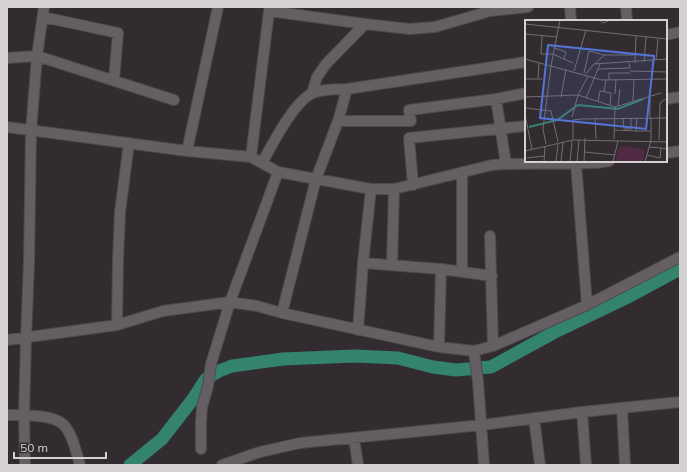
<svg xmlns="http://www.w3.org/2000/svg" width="687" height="472" font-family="Mulish,sans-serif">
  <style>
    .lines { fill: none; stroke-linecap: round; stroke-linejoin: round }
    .canal { stroke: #33836d; stroke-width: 13 }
    .minor-casing { stroke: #4e494c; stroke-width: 12 }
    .minor { stroke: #655e62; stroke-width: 10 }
    .inset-river { fill: none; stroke: #33836d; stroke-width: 2 }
    .inset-road { fill: none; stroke: #736e71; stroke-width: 1 }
    .view { fill: #5475d6; fill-opacity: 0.15; stroke: #5475d6; stroke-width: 2 }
    .inset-edge { fill: none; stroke: #d5d1d3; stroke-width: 2 }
  </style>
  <rect width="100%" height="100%" fill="#322c30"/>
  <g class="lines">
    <!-- canal -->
    <path class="canal" d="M130,465l32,-26 31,-40 13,-20 13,-8 13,-5 51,-7 72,-3 43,2 35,9 23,3 35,-3 62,-34 73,-35 54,-29"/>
    <!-- minor casing -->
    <g class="minor-casing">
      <path id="minor" d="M570,7l1,14
        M626,7l1,14
        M43,17l75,16 -4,47
        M365,24l45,5 25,-2 55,-16 38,-4
        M666,35l14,-3
        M7,58l30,-2 137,44
        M496,99l10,65
        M666,99l14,-2
        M338,121h73l-2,-11 87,-11 30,-6
        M7,127l180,24 64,6 27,15 93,17h23l98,-24 14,-1 90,-1 13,-2
        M187,151l31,-144
        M666,153l14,-2
        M251,157l18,-146 96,13 -39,40 -9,13 -5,16
        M262,163c10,-18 32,-62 51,-70 10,-4 23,-4 34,-4l179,-27
        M576,163l11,142
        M462,172v100
        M413,185l-4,-47 117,-12
        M490,236l3,110
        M363,263l8,-74
        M392,265l2,-76
        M441,269l51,7
        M282,313l34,-134 22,-58 9,-32
        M117,325l1,-65 2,-48 9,-69
        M358,330l5,-67 78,6 -2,78
        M7,340l110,-15 46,-14 67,-9 48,-130
        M474,351l19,-5 94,-41 93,-48
        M622,408l3,57
        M582,412l4,53
        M7,415c14,0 47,-1 57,10 9,10 12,27 16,40
        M534,418l6,47
        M354,438l4,27
        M201,449v-27l1,-15 6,-21 3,-22 19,-62 27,4 25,7 157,34 35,4 4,30 6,84
        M25,465l-1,-50 2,-77 3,-75 2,-132 6,-75 7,-49
        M222,465l38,-13 40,-9 182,-18 100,-13 98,-10"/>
    </g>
    <!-- minor -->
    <use href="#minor" class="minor"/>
  </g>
  <!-- overview -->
  <g transform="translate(525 20)">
    <rect width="142" height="142" fill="#322c30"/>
    <path d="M100,126l20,4 -2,12h-28l3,-13z" fill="#502943"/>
    <path class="inset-river" d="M4,107l28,-7 21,-15 40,4 25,-10"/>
    <path class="inset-road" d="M74,0l4,3 7,-3M94,0h37M0,4l142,15M0,14l32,3M17,16l-1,18h12l20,9M30,28l11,4 -2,7M79,35h32M0,39l77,21 65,-1M131,40l2,-21M119,42l2,-25M110,43l1,-27M73,49l32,-1 -1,-5M49,51l12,-41M105,51l37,1M59,53l5,-22 15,4 -9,9M61,54l8,-10 73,-5M13,58l1,-15M0,59h17M84,60v-7h21M79,72l2,-12M90,74l1,-15M0,77l53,-2 10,-19M36,77l5,-28M61,78l14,-34M125,78v20M73,81l2,-10 11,2 -1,13M108,81l1,-22M93,86l2,-17M90,87l46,-14M0,88l26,3 7,31M0,95l7,34M47,97l6,-22 37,12 -1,32M70,98l1,21M98,98l1,11h7v-11M112,98l-1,13h15M90,110l21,1M48,119v-19l8,-1 86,-1M134,120l1,-37 7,-5M21,124l-3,-15 8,-63 9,-46M124,127l12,1M0,131l48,-11 94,2M59,132l31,3M122,135l13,3 1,-10 6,1M2,138l17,-2M19,142l1,-15M31,142l2,-18M36,142l2,-20M45,142l2,-21M52,142l2,-22M59,142l1,-24M88,142l5,-21M120,142l6,-22v-22"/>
    <path class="view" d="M23,25l106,11 -8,73 -106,-11z"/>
    <rect width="142" height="142" class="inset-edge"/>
  </g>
  <!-- border -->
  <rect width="687" height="472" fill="none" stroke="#d5d1d3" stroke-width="16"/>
  <!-- scale -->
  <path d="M14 452v6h92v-6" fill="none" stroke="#d5d1d3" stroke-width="2"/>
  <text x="20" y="452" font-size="12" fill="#d5d1d3" stroke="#322c30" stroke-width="3" paint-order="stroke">50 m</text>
</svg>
